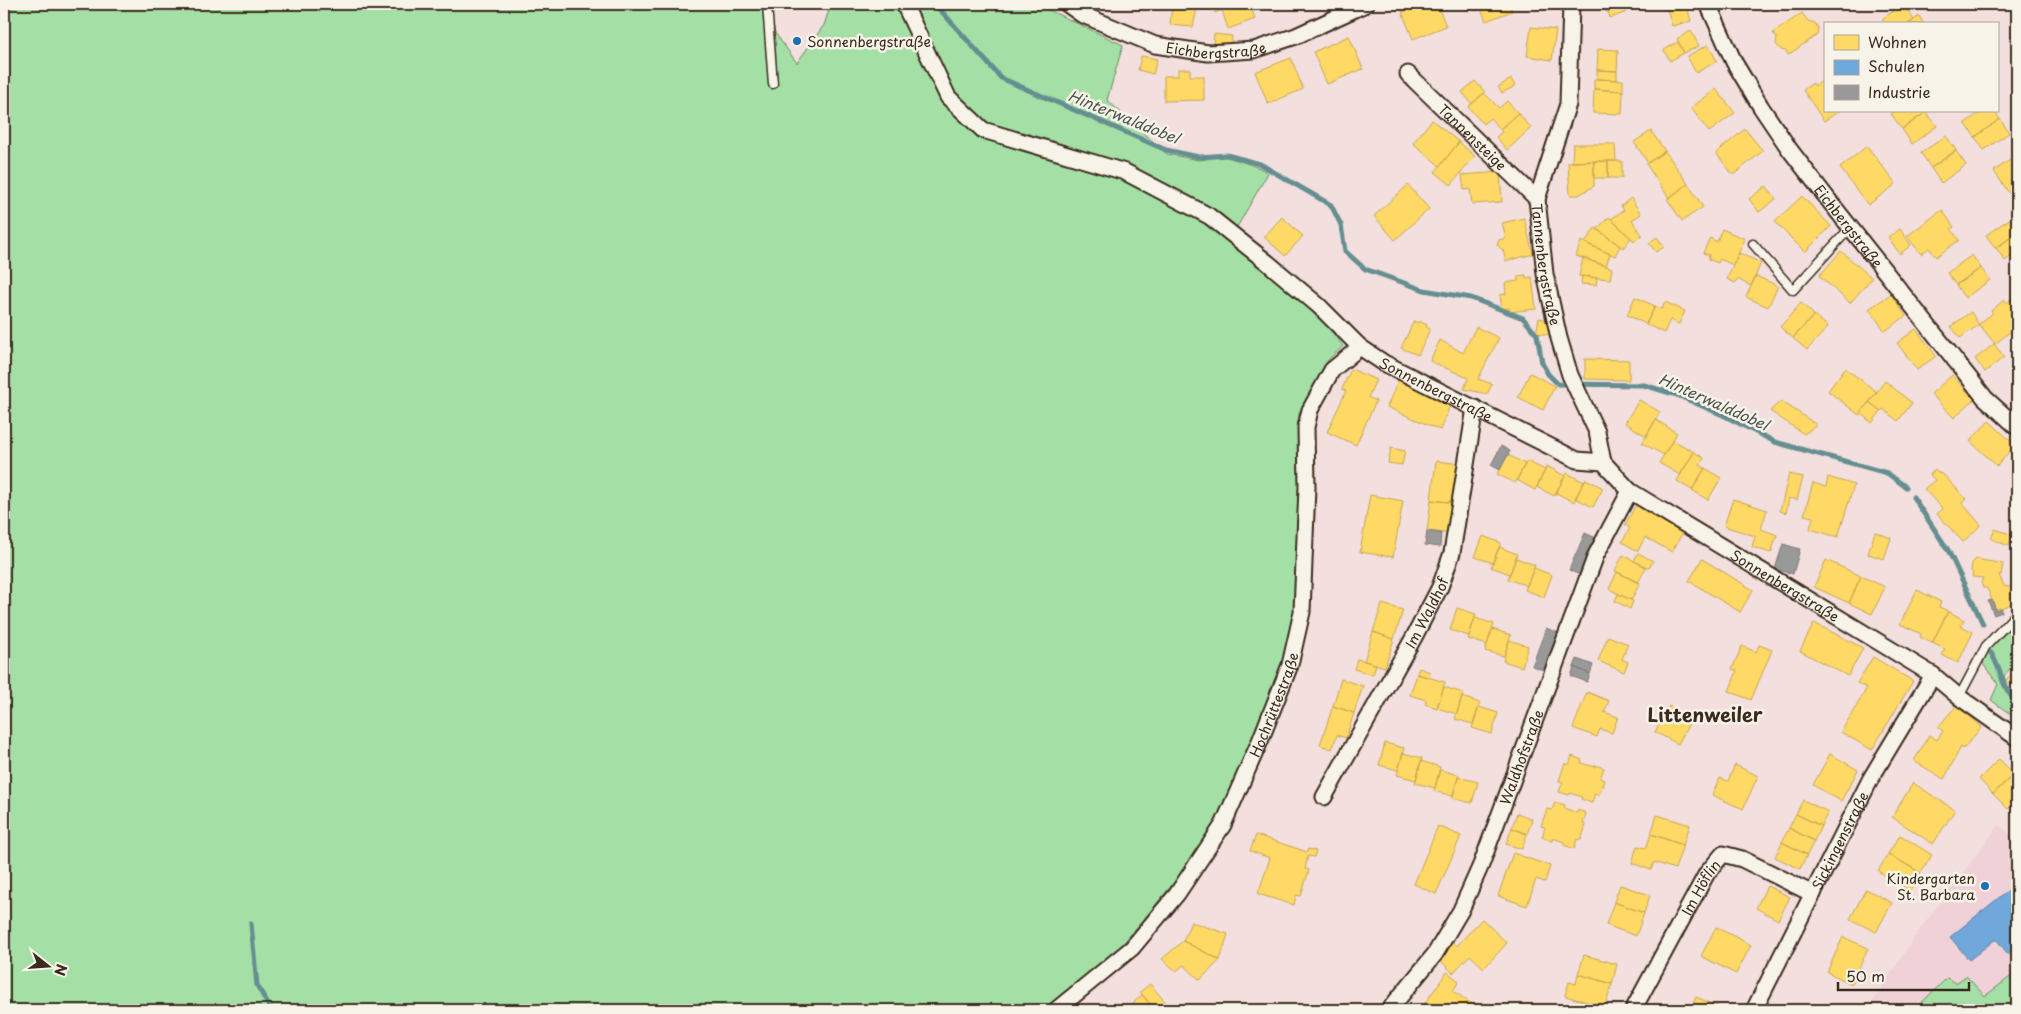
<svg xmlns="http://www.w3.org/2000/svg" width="2021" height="1014" font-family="'Playpen Sans',sans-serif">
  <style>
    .built { fill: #efd1d7 }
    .green { fill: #a4e0a5; stroke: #708562 }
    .homes { fill: #ffd966; stroke: #c4a450 }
    .schools { fill: #6fa8dc; stroke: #5f82a3 }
    .industry { fill: #999; stroke: #7d7874 }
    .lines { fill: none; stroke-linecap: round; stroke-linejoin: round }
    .stream { stroke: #658e91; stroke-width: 5 }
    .service-casing { stroke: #3b2a1e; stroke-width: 11 }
    .minor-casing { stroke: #3b2a1e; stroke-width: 19 }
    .service { stroke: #f7f3e8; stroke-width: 8 }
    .minor { stroke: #f7f3e8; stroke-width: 15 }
    .poi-dot { fill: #1f6fb2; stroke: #f7f3e8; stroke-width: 2 }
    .labels { text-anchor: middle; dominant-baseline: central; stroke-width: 5; stroke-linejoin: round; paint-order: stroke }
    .poi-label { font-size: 14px; fill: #3b2a1e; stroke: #f7f3e8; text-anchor: start }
    .street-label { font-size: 14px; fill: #3b2a1e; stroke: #f7f3e8 }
    .water-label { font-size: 15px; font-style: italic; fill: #4c544e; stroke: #f7f3e8 }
    .district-label { font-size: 19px; font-weight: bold; fill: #3b2a1e; stroke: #f7f3e8 }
  </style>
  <rect width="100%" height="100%" fill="#f2dfde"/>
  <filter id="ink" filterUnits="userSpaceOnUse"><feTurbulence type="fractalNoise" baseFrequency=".02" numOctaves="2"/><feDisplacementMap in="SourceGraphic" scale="10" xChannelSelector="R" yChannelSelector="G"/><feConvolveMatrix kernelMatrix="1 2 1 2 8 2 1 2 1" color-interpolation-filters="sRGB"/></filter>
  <g filter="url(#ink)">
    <!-- built -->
    <path class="built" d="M1999,825l18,15v170h-133l-15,-3 49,-75z"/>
    <!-- green -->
    <path class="green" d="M4,4h765l6,29 22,30 27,-38 7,-21h205l87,41 -16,55 60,54 32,6 27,-4 34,12 8,5 -39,68 88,72 26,33 -15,14 -29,53 -1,43 3,81 -5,70 -10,48 -64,158 -30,48 -81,97 -62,52h-1045z
      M2017,621v39l-13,16 8,19 5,4v20l-26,-19 7,-16 -15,-20 4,-12z
      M2013,975l4,6v29h-103l33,-32 9,5 10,-7 19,20z"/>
    <!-- homes -->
    <path class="homes" d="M1172,4h26l-5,23 -23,-2z
      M1211,4h39l5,15 -27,10 -6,-19 -7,3z
      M1424,4h13l9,22 -33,13 -11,-27z
      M1473,4h36l3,7 -26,10 -5,-12 -6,2z
      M1603,4h24l-21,8z
      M1670,4h16l5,17 -19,5 -5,-17 4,-1z
      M1903,4l11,16 -6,4h-23l-3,-5z
      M1624,5l3,7 -17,6 -2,-7z
      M1802,13l6,8 7,2 3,5 -1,7 -29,20 -2,-4 -5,-1 -5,-6 1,-6 -4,-5z
      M1919,16l5,8h-16l6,-4z
      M1531,27l25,3 -4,30 -25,-4z
      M1691,31l8,15 -15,7 -7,-14z
      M1214,34l18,2 -1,10 -18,-1z
      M1349,36l14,33 -36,15 -14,-32z
      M1678,42l6,11 -14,8 -6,-11z
      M1708,45l9,16 -21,12 -9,-17z
      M1598,49l20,1 -1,21 -20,-1z
      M1141,56l16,3 -4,15 -15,-4z
      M1291,58l12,31 -35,15 -13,-32z
      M1178,69h12v7h14v24l-40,1v-25h14z
      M1597,70l20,1v9l-20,-1z
      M1511,79l4,7 -13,7 -4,-6z
      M1594,79l29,1v11l-29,-2z
      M1825,79v32h14l-15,10 -21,-31 10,-7 2,3z
      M1475,81l10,11 -13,12 -10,-12z
      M1594,89l29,2 -1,23 -29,-1z
      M1716,89l19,24 -26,19 -18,-24z
      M1484,93l15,15 8,-7 11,12 -18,16 -10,-11 -7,6 -15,-17z
      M1895,111h31v1l-24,17 -11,-15z
      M1982,111h12l6,8 -25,18 -10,-14z
      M1926,112l11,14 -25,18 -10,-15z
      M1518,113l13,15 -24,22 -11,-13 6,-5 -2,-3z
      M2000,119l9,14 -25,17 -9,-13z
      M1432,120l27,22 -19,24 -27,-23z
      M1745,129l18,22 -30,24 -17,-22z
      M1651,131l14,20 -17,12 -14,-21z
      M1946,136l10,14 -25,18 -10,-15z
      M1459,142l16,14 -24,29 -16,-13z
      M1573,144h42l1,17 -44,1z
      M1867,146l29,38 -28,21 -28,-37z
      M1665,151l23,33 -19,14 -23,-34z
      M1956,151l10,14 -25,18 -10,-15z
      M2017,155v36l-6,5 -17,-25z
      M1594,161v25l-15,9h-9l-2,-33z
      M1594,161h14v17h-14z
      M1608,161h14v17h-14z
      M1500,172l2,30 -30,2 -2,-15 -6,1 -2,-15z
      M1688,184l15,23 -21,14 -15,-22z
      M1408,185l21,24 -34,31 -21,-24z
      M1766,186l10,13 -17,13 -10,-13z
      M1802,196l29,30 -26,26 -30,-30z
      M1631,198l10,16 -9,6 10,15 -8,6 -23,-22 13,-9 -3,-4z
      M1942,210l12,17 -3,2 8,11 -23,17 -7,-9 -8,6 -14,-18z
      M1282,217l21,19 -18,20 -21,-19z
      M1609,217l22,21 -8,10 -26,-19z
      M1524,218l9,36 -27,7 -3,-11 -6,-5 2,-5 7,-2 -4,-15z
      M2011,218l6,8v7l-22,15 -9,-13z
      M1595,228l25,18 -5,10 -30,-13z
      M1722,229l23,10 -12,26 -13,-6 -2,4 -10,-4 1,-4 -6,-2 7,-15 7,4z
      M1900,229l11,16 -11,9 -12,-17z
      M2017,233v19l-12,9 -9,-13z
      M1657,237l7,10 -8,5 -7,-9z
      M1581,241l29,13 -4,12 -30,-10z
      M1841,251l31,27 -22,25 -31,-27z
      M1739,253l22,10 -10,23 -14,-7 -2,4 -8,-4z
      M1972,255l9,13 -25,17 -9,-12z
      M1583,258l29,10 -2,11 -31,-3z
      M1981,268l9,12 -25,18 -9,-13z
      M1526,275v3l6,-1 4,32 -27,3v-4l-7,1 -2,-14 6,-1 -1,-11 13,-2v-5z
      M1582,276l15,2 -1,7 -15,-1z
      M1756,276l22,10 -10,21 -22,-10z
      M1891,294l15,22 -21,15 -16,-22z
      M2017,295v31l-22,18 -16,-20 14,-11 -2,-2 13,-11 2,3z
      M1635,297l20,9 -9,18 -19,-9z
      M1665,302l20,9 -6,13 -9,-4 -6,13 -18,-9 9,-18 7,3z
      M1801,303l13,12 -21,23 -13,-11z
      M1971,312l8,13 -19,13 -9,-12z
      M1814,315l14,12 -21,23 -14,-12z
      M1539,318l14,3 -3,14 -14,-2z
      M1414,321l4,2 1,-2 8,4 -1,2 4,2 -12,26 -17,-7z
      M1476,327l23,11 -21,41 14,5 -5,10 -23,-5 4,-11 -38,-17 10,-21 23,13z
      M1916,329l20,27 -19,14 -20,-27z
      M1994,344l10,13 -19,15 -10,-13z
      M1585,359l44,1v20l-44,-1z
      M1845,368l32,24 -18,23 -31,-24z
      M1351,369l25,11 -8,17 8,4 -20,44 -29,-13 19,-41 -4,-2z
      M1530,373l25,13 -12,24 -25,-13z
      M1952,375l22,24 -20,19 -23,-24z
      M1399,378l53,23 -12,29 -53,-23z
      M1885,381l27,22 -14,18 -15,-12 -2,2 -12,-9z
      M1639,400l21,12 -14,24 -21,-13z
      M1781,401l36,24 -13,9 -34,-23z
      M1869,402l12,9 -9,12 -12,-10z
      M1656,420l21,13 -13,22 -22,-12z
      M1989,421l26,24 -18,21 -27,-25z
      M1673,440l21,12 -14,23 -21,-12z
      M1391,448l14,3 -3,14 -14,-2z
      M1694,452l10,6 -4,7 5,3 -13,22 -15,-9z
      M1508,455l17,9 -10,19 -18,-9z
      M1436,461l25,3 -4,39 -26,-3z
      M1527,461l18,9 -10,20 -18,-10z
      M1547,466l18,10 -11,20 -17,-9z
      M1705,468l16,10 -13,22 -16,-10z
      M1935,469l5,5 2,-1 24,26 -4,4 19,22 -18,17 -26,-28 6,-5 -19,-20 11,-9 -5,-5z
      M1567,473l17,9 -10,20 -18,-9z
      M1789,474l14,3 -6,23 -8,-2 -3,15 -6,-2z
      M1828,477l26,8 -16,52 -28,-8 3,-12 -9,-2 9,-32 13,4z
      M1586,479l17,9 -10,19 -18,-9z
      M1370,495l33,6 -10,56 -33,-5z
      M1733,499l34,11 -6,19 16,6 -6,18 -19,-6 3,-11 -31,-10z
      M1431,500l26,3 -4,31 -26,-3z
      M1636,505l47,27 -11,20 -27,-15 -7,14 -16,-9 8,-14 -5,-3z
      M1995,529l18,6 -4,11 -18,-7z
      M1875,532l16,6 -7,21 -16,-5z
      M1483,536l18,7 -8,20 -18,-6z
      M1499,547l18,7 -7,20 -19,-7z
      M1638,553l15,8 -4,7 -15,-7z
      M1623,555l23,12 -8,16 -23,-12z
      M1516,558l19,7 -8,21 -19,-7z
      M1702,559l51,31 -13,22 -51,-31z
      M1976,559l27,5 -2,11h-2l5,11 10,2 -3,16 -15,6 -9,-22h-4l-2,-6 2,-4 -11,-1 1,-4 -2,-2 1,-8z
      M1826,560l35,16 -12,27 -35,-16z
      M1534,568l18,7 -8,22 -19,-7z
      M1617,572l23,11 -9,17 -22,-11z
      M1861,576l24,11 -13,27 -23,-11z
      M1917,590l24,12 -2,5 9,4 -16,32 -12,-6 1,-3 -21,-10z
      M1618,594l15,7 -3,8 -15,-8z
      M1382,604l21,6 -9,29 -21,-7z
      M1457,608l19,6 -7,22 -19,-6z
      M1948,611l16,9 -3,6 12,6 -15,31 -16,-8 3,-6 -13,-6z
      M1475,618l19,6 -7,21 -19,-6z
      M1814,623l49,25 -15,28 -48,-25z
      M1492,629l19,6 -7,21 -19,-5z
      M1373,632l21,7 -9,28 -21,-6z
      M1608,636l20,8 -6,15 6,3 -4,10 -26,-11z
      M1509,640l19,6 -6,21 -19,-6z
      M1759,645l13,5 -21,50 -22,-9 8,-20 -5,-2 10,-23 14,6z
      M1873,657l40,24 -41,69 -31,-18 26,-44 -10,-5z
      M1357,659l19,5 -3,11 -19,-6z
      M1419,668l11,4 -2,5 -11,-3z
      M2017,668v21l-10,-10z
      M1417,674l28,8 -8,26 -12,-4 1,-4 -16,-5z
      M1341,679l22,7 -9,27 -21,-7z
      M1444,687l19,6 -6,21 -20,-6z
      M1587,692l22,9 -5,11 14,5 -6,16 -12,-4 -3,8 -24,-9z
      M1462,697l18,6 -7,21 -18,-5z
      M1957,705l25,22 -19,22 -2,-2 -17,32 -30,-18 15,-26 8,5 6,-9 -5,-4z
      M1333,706l21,7 -8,25 -9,-3 -5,14 -12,-4z
      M1669,706l23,12 -14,26 -23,-12z
      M1479,707l19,6 -6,21 -20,-6z
      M1385,743l19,5 -6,22 -19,-5z
      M1403,753l19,5 -6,22 -19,-5z
      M1830,754l28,16 -17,31 -28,-16z
      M1572,756l10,4 -1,3 14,4v-2l9,3 -4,10 4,2 -5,15 -4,-2 -3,10 -11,-4 1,-2 -12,-4 -1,2 -10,-3 4,-10 -4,-1 6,-18 4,2z
      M1999,759l15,15 -21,20 -14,-15z
      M1421,761l19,6 -5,21 -20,-5z
      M1735,765l23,11 -15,33 -31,-14 8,-17 8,3z
      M1440,770l19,5 -6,21 -19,-5z
      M2014,774l3,4v22l-9,9 -15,-15z
      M1458,777l20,5 -6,21 -20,-5z
      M1913,783l42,27 -22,34 -41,-27z
      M1803,800l25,12 -7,14 -25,-12z
      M1555,802l10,3 -1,3 13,5 1,-3 8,3 -3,11 3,1 -5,15 -4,-1 -3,10 -10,-4v-3l-11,-4 -1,3 -10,-4 3,-10 -4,-1 6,-17 5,1z
      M1517,813l15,6 -5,15 -15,-6z
      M1796,814l25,12 -7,15 -25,-13z
      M1657,815l33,10 -7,20 -32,-11z
      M1438,826l23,10 -25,58 -22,-10z
      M1512,828l15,6 -5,15 -16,-5z
      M1789,828l25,13 -7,14 -25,-13z
      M1651,834l32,11 -8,24 -21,-7 -3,8 -19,-7 5,-17 9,2z
      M1256,835l51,17 1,-3 8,2 -2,6 -6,-1 -3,13 4,1 -8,26 -5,-1 -2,10 -36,-11 12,-36 -20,-7z
      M1900,835l32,20 -11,18 -33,-19z
      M1782,842l25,13 -7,14 -25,-12z
      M1513,853l37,13 -5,16 -9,-3 -9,27 -29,-10z
      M1888,854l33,19 -11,18 -32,-20z
      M1620,885l30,10 -6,18 -30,-11z
      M1767,886l23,11 -12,23 -22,-12z
      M1866,889l26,14 -16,29 -26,-13z
      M1614,902l30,11 -8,23 -30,-11z
      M1482,919l25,24 -23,25 -14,-13 -17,18 -15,-15 15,-16 4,4z
      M1191,922l37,12 -8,26 -37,-19z
      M1716,927l35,18 -15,29 -35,-18z
      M1843,937l25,11 -16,36 -25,-12z
      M1183,941l37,19 -20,20 -16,-15 -8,6 -14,-12z
      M1584,955l33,9 -5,20 -34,-10z
      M1447,972l12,9 -6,10 28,19h-61z
      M1578,974l34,10 -7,23 -40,-11 4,-14 7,2z
      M1150,984l22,26h-17l-15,-18z
      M1142,995l13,15h-18l-5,-6z
      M1696,997l30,13h-36z"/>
    <!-- schools -->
    <path class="schools" d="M2017,883v64l-9,7 -12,-15 -27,21 -19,-23z"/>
    <!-- industry -->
    <path class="industry" d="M1501,446l9,5 -10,19 -9,-5z
      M1427,531l14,2 -1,14 -15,-2z
      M1585,533l13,6 -16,37 -13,-6z
      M1783,544l17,5 -7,25 -18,-5z
      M1992,600l4,10 4,-2 2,4 -8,3 -6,-14z
      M1546,628l13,5 -13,38 -14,-5z
      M1577,659l16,6 -3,9 -16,-7z
      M1574,667l16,7 -3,8 -16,-6z"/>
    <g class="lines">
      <!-- stream -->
      <path class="stream" d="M935,4l66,74 165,72 33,7 28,-2 33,9 71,41 10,20 4,26 20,18 59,21 47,8 52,20 14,17 5,28 6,11 10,10 86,1 33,10 48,21 50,26 112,31 19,14
        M1913,497l35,53 35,74
        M1991,653c11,17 10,35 26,50
        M251,924l6,61 14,25"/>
      <!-- service casing -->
      <g class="service-casing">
        <path id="service" d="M767,4l6,80
          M1753,244l40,46 57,-62
          M1959,697l27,-51 31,-33"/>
      </g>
      <!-- minor casing -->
      <g class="minor-casing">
        <g id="minor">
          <path id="s1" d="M904,4l44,93 35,33 142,42 84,44 59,47 51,43 41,41 24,16 193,97 26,2 27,29 303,184 26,22 58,41"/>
          <path id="s2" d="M1067,4l14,10 74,31 53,8 46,-3 42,-14 70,-32"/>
          <path id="s3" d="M1571,4l-3,100 -31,95 8,75 14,64 11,37 27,57 6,30"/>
          <path id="s4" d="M1708,4l26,58 27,45 29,43 37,48 158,200 32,29"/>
          <path id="s5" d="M1408,74l129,125"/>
          <path id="s6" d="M1324,797l90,-160 26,-50 12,-34 23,-145"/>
          <path id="s7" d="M1056,1010l76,-62 45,-54 46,-69 37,-84 30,-76 12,-53 5,-125 -1,-60 4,-17 22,-40 28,-23"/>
          <path id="s8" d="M1389,1010l46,-56 26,-44 20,-45 115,-310 34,-64"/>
          <path id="s9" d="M1633,1010l74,-137 16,-19 19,5 71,35"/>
          <path id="s10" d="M1754,1010l117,-232 62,-103"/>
        </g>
      </g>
      <!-- service -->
      <use href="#service" class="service"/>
      <!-- minor -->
      <use href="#minor" class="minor"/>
    </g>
  </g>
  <!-- markers -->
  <g class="poi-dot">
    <circle cx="797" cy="41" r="5"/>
    <circle cx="1985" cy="886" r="5"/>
  </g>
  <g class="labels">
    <!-- poi labels -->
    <g class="poi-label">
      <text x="807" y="41">Sonnenbergstraße</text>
      <text x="1975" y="878" text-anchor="end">Kindergarten<tspan x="1975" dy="16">St. Barbara</tspan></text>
    </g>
    <!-- street labels -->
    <g class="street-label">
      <text stroke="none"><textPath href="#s2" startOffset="159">Eichbergstraße</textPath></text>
      <text stroke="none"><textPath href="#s5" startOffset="90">Tannensteige</textPath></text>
      <text stroke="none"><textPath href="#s4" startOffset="264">Eichbergstraße</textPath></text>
      <text stroke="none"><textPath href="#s3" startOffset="266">Tannenbergstraße</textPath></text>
      <text stroke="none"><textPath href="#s1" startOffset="681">Sonnenbergstraße</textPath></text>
      <text stroke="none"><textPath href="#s1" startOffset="1086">Sonnenbergstraße</textPath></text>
      <text stroke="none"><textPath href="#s6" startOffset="211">Im Waldhof</textPath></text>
      <text stroke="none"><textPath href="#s7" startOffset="382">Hochrüttestraße</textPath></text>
      <text stroke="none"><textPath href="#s8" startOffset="288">Waldhofstraße</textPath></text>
      <text stroke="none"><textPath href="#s10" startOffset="190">Sickingenstraße</textPath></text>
      <text stroke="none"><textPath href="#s9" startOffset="140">Im Höflin</textPath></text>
    </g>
    <!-- water labels -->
    <g class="water-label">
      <text transform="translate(1124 116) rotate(22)">Hinterwalddobel</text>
      <text transform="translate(1714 401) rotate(24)">Hinterwalddobel</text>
    </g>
    <!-- district labels -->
    <g class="district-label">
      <text x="1705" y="714">Littenweiler</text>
    </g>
  </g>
  <!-- margin -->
  <rect width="2021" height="1014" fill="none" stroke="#f7f3e8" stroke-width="20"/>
  <rect x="10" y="10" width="2001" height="994" fill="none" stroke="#3b2a1e" stroke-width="2" filter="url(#ink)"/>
  <!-- legend -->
  <rect x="1824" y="22" width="175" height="90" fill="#f7f3e8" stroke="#aca397"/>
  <rect x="1834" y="35" width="25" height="15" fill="#ffd966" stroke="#aca397"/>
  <text x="1868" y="48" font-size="15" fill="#3b2a1e">Wohnen</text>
  <rect x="1834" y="60" width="25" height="15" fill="#6fa8dc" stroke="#aca397"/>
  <text x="1868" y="72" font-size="15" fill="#3b2a1e">Schulen</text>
  <rect x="1834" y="85" width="25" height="15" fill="#999999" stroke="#aca397"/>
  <text x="1868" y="98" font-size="15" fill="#3b2a1e">Industrie</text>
  <!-- north arrow -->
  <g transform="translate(48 966) rotate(107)" stroke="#f7f3e8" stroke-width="4" paint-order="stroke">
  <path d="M0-4L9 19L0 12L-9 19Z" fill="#3b2a1e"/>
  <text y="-8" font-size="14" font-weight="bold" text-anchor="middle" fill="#3b2a1e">N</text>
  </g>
  <!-- scale -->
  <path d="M1838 982v8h131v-8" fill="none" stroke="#3b2a1e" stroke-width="2.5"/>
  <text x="1846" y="982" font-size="15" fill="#3b2a1e" stroke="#f7f3e8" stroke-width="4" paint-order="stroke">50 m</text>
</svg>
